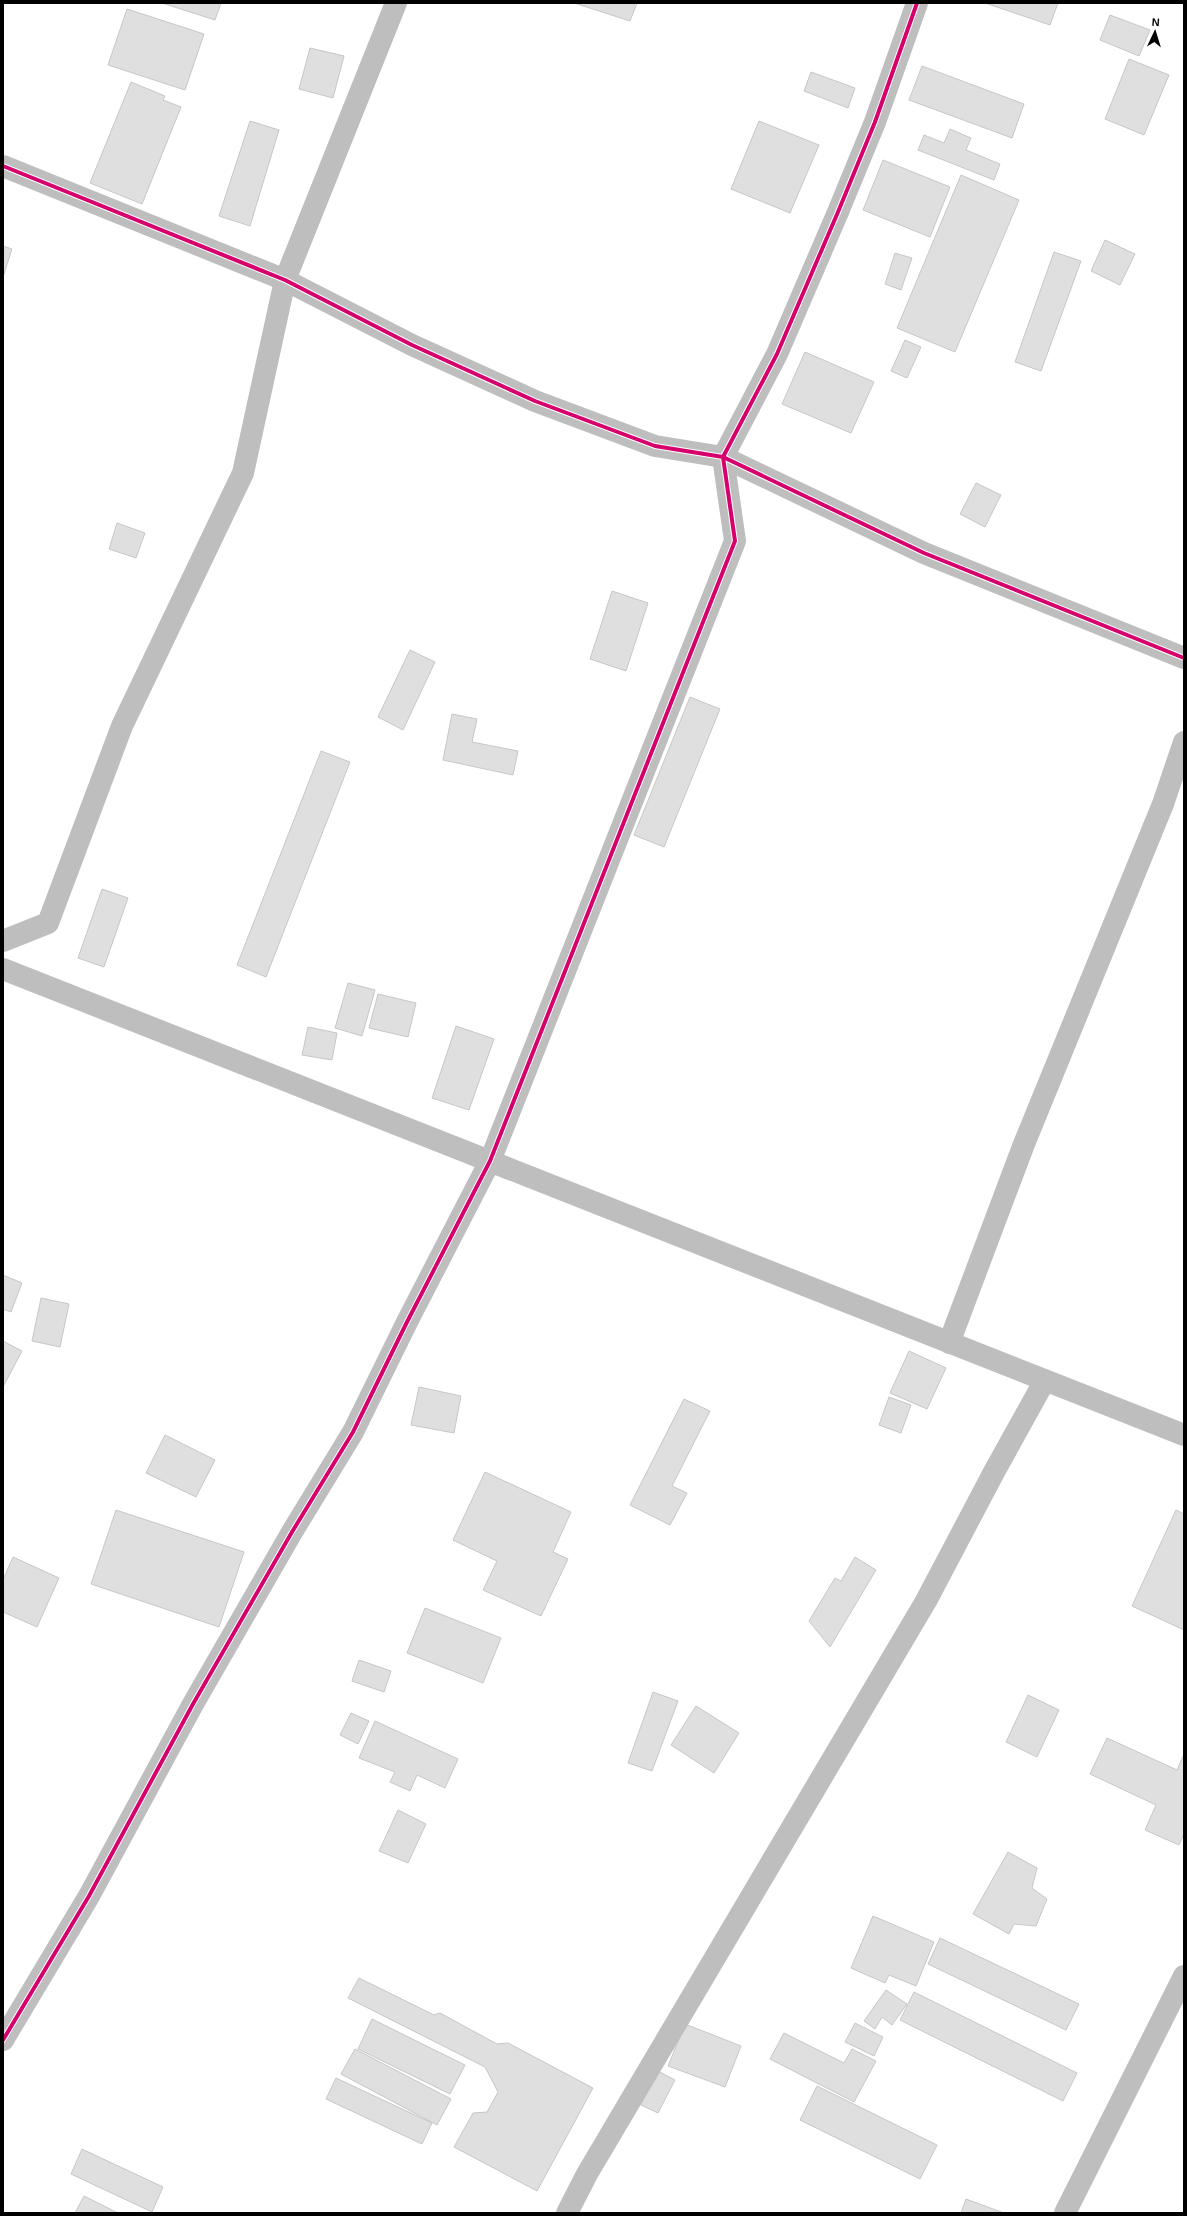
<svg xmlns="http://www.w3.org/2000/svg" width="1187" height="2216" font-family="Arial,sans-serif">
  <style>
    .building { fill: #dfdfdf; stroke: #c7c7c7 }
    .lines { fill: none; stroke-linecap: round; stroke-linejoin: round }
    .street { stroke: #bebebe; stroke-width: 22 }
    .cycleway-casing { stroke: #fff; stroke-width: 6 }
    .cycleway { stroke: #d6006c; stroke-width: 4 }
  </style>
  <rect width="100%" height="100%" fill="#fff"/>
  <!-- building -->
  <path class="building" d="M162,3h59l-6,17z
    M574,3h63l-7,18z
    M985,3h73l-8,22z
    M127,9l77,25 -19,56 -77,-25z
    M1110,15l40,15 -11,26 -39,-16z
    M310,48l34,8 -11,42 -34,-9z
    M1129,59l40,16 -25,60 -39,-16z
    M922,66l102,38 -12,34 -103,-38z
    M811,72l44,16 -7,20 -44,-17z
    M131,82l34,14 -2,4 18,7 -39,97 -52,-21z
    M250,121l29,9 -29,96 -31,-10z
    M759,121l60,24 -29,68 -59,-24z
    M950,129l21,9 -5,12 34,14 -6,16 -76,-30 6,-15 20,8z
    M883,160l67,27 -20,50 -67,-27z
    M961,175l58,25 -64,152 -58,-24z
    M1105,240l30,14 -15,31 -29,-14z
    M3,246l9,3 -9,28z
    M1054,252l27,9 -40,110 -26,-9z
    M895,253l17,5 -11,32 -16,-6z
    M905,340l16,7 -14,31 -16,-7z
    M805,352l69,30 -23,51 -69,-29z
    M976,483l25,12 -16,32 -25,-13z
    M117,523l28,10 -9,25 -27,-9z
    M612,591l36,12 -22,68 -36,-12z
    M410,650l25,12 -32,68 -25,-13z
    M690,697l30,12 -56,138 -30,-12z
    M452,714l25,5 -5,23 46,9 -5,24 -70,-15z
    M321,751l29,11 -84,215 -29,-12z
    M102,889l26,9 -24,69 -26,-9z
    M348,983l27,7 -13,46 -27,-8z
    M378,994l38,9 -8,34 -39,-9z
    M456,1026l38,13 -25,71 -37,-12z
    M308,1027l29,6 -5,27 -30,-5z
    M3,1275l19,8 -11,29 -8,-3z
    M41,1298l28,6 -9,43 -28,-6z
    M3,1341l19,10 -19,36z
    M909,1351l37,17 -19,41 -37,-16z
    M419,1387l42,9 -7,37 -43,-8z
    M889,1397l22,8 -10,28 -22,-8z
    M684,1399l26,12 -38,75 15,7 -17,32 -40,-20z
    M165,1435l50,25 -19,37 -50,-24z
    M485,1472l86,40 -18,40 15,7 -27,57 -58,-26 14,-29 -44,-21z
    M116,1510l128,42 -25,75 -128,-43z
    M1176,1510l8,4v116l-52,-24z
    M13,1557l46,21 -22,49 -34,-15v-32z
    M855,1557l21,13 -46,77 -21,-26 26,-43 6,3z
    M425,1608l76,30 -18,45 -76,-30z
    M359,1660l32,11 -7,21 -32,-11z
    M653,1692l25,9 -26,70 -24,-8z
    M1028,1695l31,15 -22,47 -31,-15z
    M696,1706l43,27 -25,40 -43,-28z
    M351,1713l18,8 -11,23 -18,-9z
    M375,1721l83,38 -13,29 -28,-13 -7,16 -20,-9 5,-10 -36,-14z
    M1107,1738l70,32 7,-16v80l-5,11 -34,-15 11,-25 -66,-31z
    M398,1810l28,14 -18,39 -29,-12z
    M1008,1852l29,16 -5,20 15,11 -11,27 -22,-2 -5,10 -36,-20z
    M873,1916l61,26 -18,44 -27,-11 -4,8 -34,-15z
    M940,1938l139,66 -13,26 -138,-66z
    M359,1978l75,37 6,-2 57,31 11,-1 85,45 -56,103 -83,-44 19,-34 14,-1 11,-20 -13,-25 -137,-69z
    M886,1990l21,14 -15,21 -10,-8 -7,12 -11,-8z
    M914,1992l163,81 -14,28 -163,-81z
    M372,2019l93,46 -15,29 -92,-45z
    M855,2023l28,14 -9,19 -29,-14z
    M685,2024l56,22 -16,41 -57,-21z
    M784,2033l60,30 8,-14 24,12 -22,41 -84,-43z
    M355,2049l96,50 -14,26 -96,-51z
    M656,2070l19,10 -17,33 -19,-9z
    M336,2078l96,45 -10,21 -96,-45z
    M817,2086l120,59 -17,34 -120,-59z
    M82,2149l81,38 -11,25 -81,-38z
    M84,2196l34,17h-43z
    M966,2199l38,14h-43z"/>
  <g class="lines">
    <!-- street -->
    <path class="street" d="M3,166l282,114 127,65 123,56 120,45 68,11 201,96 260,105
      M3,941l45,-18 74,-197 121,-253 42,-193 111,-277
      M3,969l1181,466
      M949,1343l75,-199 139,-340 21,-62
      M3,2040l86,-144 104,-192 99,-172 61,-100 54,-110 83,-161 245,-620 -12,-84 54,-103 61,-142 37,-90 42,-119
      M567,2213l20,-39 339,-573 68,-129 51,-92
      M1065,2213l119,-237"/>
    <!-- cycleway casing -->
    <g class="cycleway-casing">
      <path id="cycleway" d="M3,166l282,114 127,65 123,56 120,45 68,11 201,96 260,105
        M3,2040l86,-144 104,-192 99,-172 61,-100 54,-110 83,-161 245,-620 -12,-84 54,-103 61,-142 37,-90 42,-119"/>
    </g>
    <!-- cycleway -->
    <use href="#cycleway" class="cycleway"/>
  </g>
  <!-- border -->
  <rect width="1187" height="2216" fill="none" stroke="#000000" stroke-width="8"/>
  <!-- north arrow -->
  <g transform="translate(1155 32) rotate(4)" stroke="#ffffff" stroke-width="3" paint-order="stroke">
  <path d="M0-3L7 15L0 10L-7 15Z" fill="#000000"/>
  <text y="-6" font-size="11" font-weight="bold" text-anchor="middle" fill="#000000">N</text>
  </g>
</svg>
